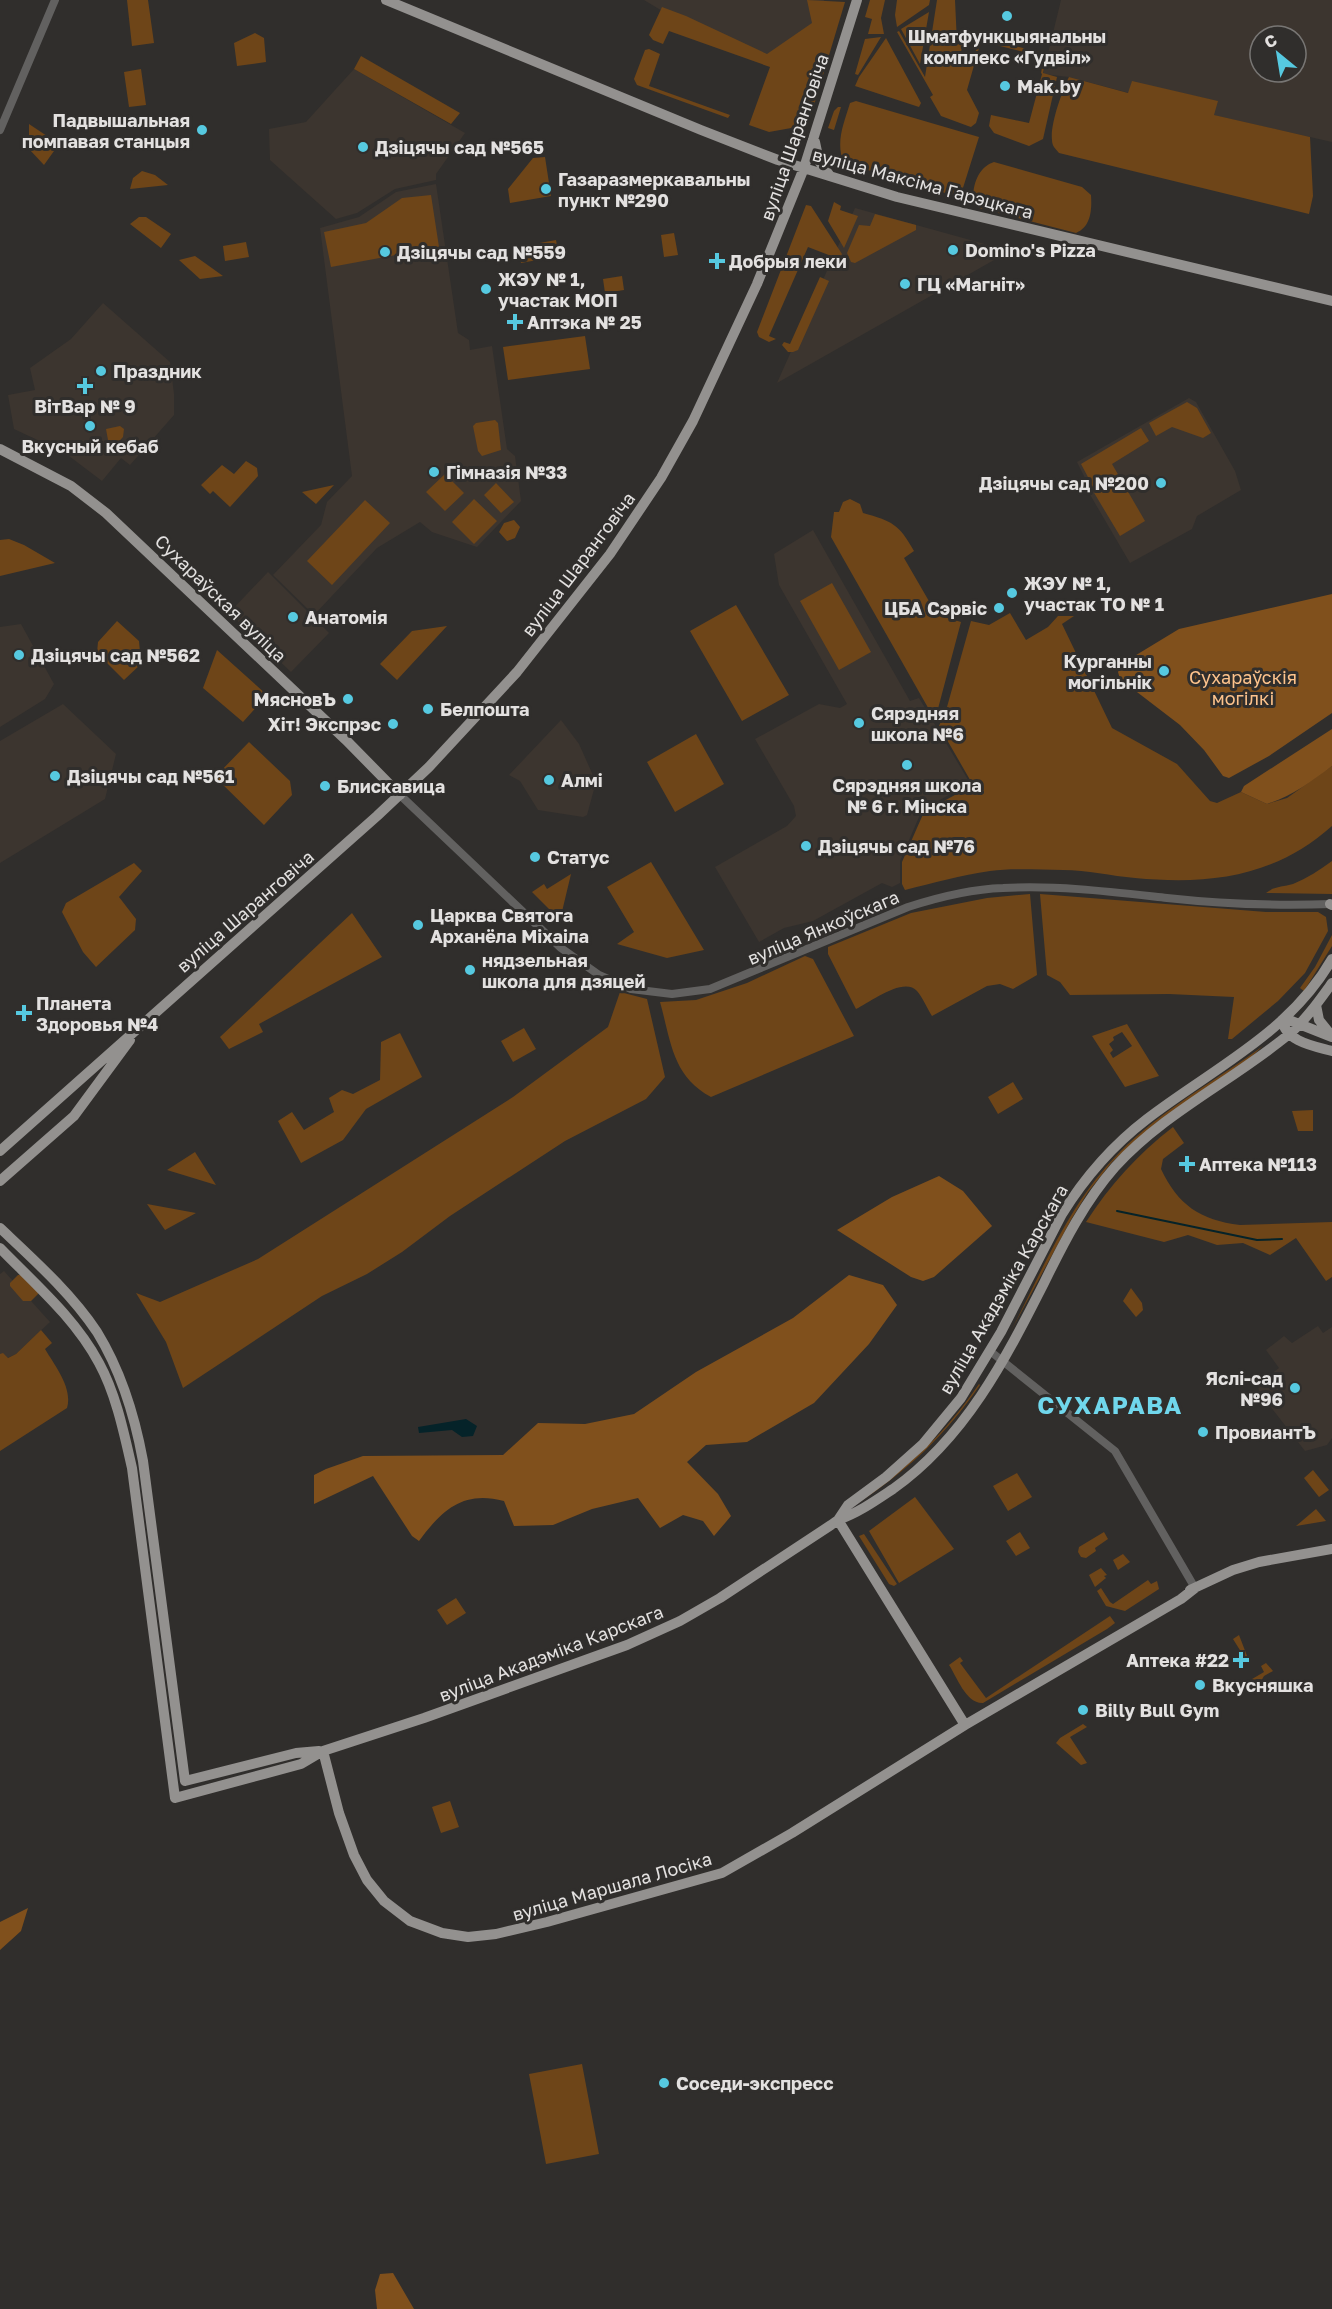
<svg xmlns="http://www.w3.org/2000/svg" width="1332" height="2309" font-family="'Golos Text',sans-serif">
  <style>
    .built { fill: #3c352f; fill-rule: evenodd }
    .green { fill: #6e4518; fill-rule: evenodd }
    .forest { fill: #80501c }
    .water { fill: #052329 }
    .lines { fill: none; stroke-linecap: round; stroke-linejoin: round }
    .stream { stroke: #052329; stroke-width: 2 }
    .minor { stroke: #626160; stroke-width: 8 }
    .major { stroke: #93918f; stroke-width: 10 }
    .poi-dot { fill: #56c9e0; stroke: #302e2c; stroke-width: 2 }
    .labels { text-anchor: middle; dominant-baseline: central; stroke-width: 6; stroke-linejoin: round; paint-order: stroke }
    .poi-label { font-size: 18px; font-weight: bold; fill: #e3e1e0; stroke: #302e2c; text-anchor: start }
    .street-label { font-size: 18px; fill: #e3e1e0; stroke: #302e2c }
    .park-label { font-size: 18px; fill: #fdc38c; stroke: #302e2c }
    .district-label { font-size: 24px; font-weight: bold; letter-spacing: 1.5px; fill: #70d7ec; stroke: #302e2c }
  </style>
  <rect width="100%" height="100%" fill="#302e2c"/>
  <!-- built -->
  <path class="built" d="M644,0h180l-6,18 -45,42 -109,-48z
    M1061,0h271v142l-119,-27 4,-14 -85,-19 -3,11 -60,-16 -26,-3zM1260,36h36v36h-36z
    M354,69l111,64 -29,41v6l-41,9 -38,24 -21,6 -66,-59 -1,-31 37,-7z
    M436,184l22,149 11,7 1,10 22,-4 15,103 8,7 6,45 -44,46 -45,-15 -12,-10 -43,26 -63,67 -41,-40 48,-50 6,-23 25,-26 -32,-248 39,-11 37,-25z
    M855,208l155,43 -233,132z
    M103,303l67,59 4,32v21l-44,50 -9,-7 -19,23 -37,-28 -51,-24 -6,-34 27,-5 -5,-22 41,-29z
    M1189,398l7,4 39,69 6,19 -44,26 -5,13 -62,34 -48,-82 3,-3 -8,-16z
    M813,530l97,171 9,-3 51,85 -48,27 -22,51v22l-8,4 -10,-4 -69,38 -29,7 -25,14 -44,-75 72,-41 9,-10 -2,-10 -39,-67 64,-35 21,4 7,-4 -68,-119 -5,-31z
    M268,572l61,61 -38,39 -62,-59z
    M21,624l33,60 -9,15 -45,28v-100z
    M63,704l53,50 -11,45 -105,64v-122z
    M561,720l18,24 17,38 -9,33 -4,2 -45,-7 -18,-29 -11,-6z
    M4,1271l46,51 -34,32 -9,4 -7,-4v-80z
    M1318,1326l5,7 9,-6v111l-5,7 -22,6 -46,-59 -1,-8 21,-16 -13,-18 18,-14 8,7z"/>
  <!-- green -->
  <path class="green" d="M127,0h21l6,43 -22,3z
    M807,0l38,2 -37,123 -39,7 -20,-7 21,-58 -101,-36 -6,13 -10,-4 -4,-5 13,-28 24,9 81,38 45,-31z
    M870,0h15l-4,18 3,16h-16l4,-15 -7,-2z
    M897,0h33l-1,5 -32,22 -2,-12z
    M937,0h18l2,43h6l-2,9 13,4 5,-15 3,-3 65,16 -4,19 14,4 -14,62 -14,7 -35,-13 -5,-7 2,-11 38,8 13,-49 -1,-1 3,-16 -56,-14 -7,2 -2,3 -12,42 12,23 -3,10 -5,4 -3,-1 -27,-10 -11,-19 3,-2 -36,-63 2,-1 26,46z
    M929,12l-9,52 -19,-35z
    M255,33l9,5 2,24 -29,4 -3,-23z
    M881,37l-23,38 -3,-1 10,-35z
    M886,38l35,65 -2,4 -64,-21 4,-9z
    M649,49l11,5 -11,32 81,29 -2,3 -91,-33 -3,-6 11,-29z
    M361,56l99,57 -9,11 -97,-55z
    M141,69l5,36 -17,2 -5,-35z
    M1069,77l59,16 4,-12 86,20 -4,14 96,22 3,59 -4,18 -250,-61c-4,-5 -7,-7 -7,-13 -2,-15 10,-49 17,-63z
    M856,101l123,36 -17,54 -10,4 -108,-32c-9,-20 0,-40 6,-60z
    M838,107h3l-7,23 -6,-2 6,-17z
    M29,124l30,20 -15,21 -15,-16z
    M795,133l9,2 -2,7 -8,4 -9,-1z
    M545,157l6,39 -41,7 -2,-14 25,-31z
    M994,162l88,25 9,8c1,15 0,32 -15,38l-97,-25 -5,-4c-3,-17 4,-37 20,-42z
    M142,171l13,4 13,10 -38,4 3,-11z
    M431,195l8,52 -108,20 -7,-35 42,-9 36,-25z
    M834,202l7,4 -1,4 18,6 -14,32 -16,-27z
    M806,205l5,1 31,48 -3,5 -31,-12 -39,89 7,3 -7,3 -10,-5 -2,-5z
    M875,214l41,11v5l-61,33 -4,-1 -4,-9 12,-28 11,1z
    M139,217h7l25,17 -10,14 -31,-24z
    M674,233l4,22 -14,2 -3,-22z
    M556,240l3,16 -38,7 -3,-16z
    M246,242l3,15 -24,4 -2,-15z
    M195,256l28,20 -23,3 -21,-19z
    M622,276l2,14 -19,3 -2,-14z
    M820,277l9,4 -31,69 -5,2h-5l-6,-7 2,-3 6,2z
    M585,336l5,33 -82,11 -5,-33z
    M1187,402l10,6 14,25 -8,5 -31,-11 -16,9 -7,-13z
    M495,420l3,3 3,27 -19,6 -4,-5 -5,-25 3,-3z
    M120,426l4,3 -1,8 -13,14 -4,-22z
    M1141,428l8,13 -37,23 33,57 -25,15 -33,-55 2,-2 -8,-15z
    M246,461l11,7 1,8 -28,31 -17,-16 -3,3 -9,-9 21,-20 12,9z
    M445,474l19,19 -19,18 -19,-19z
    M496,483l18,19 -13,11 -17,-18z
    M334,485l-18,19 -14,-12z
    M474,499l23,22 -23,23 -22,-22z
    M850,499l10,5 3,9c29,8 36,11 51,38l-10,7 33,57 24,7 -26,98 -104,-183 3,-25h5l4,-10z
    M365,500l25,23 -58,62 -25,-24z
    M514,520l6,7 -5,11 -8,3 -8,-9 5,-9z
    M9,539l15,6 31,18 -55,13v-36z
    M832,583l39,69 -32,18 -39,-69z
    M736,605l53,90 -47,26 -52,-90z
    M1010,613l16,27 22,-13 10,-11h16l-12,8 50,104 65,36 33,37 7,2 24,-11 26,12 20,-6 45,-32v60c-57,51 -122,59 -197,52 -24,-2 -48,-8 -72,-8 -24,0 -50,-2 -73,1 -29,4 -57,12 -85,19l-3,-6v-22l22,-50 49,-27 -34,-59 8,-19 24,-86 18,4z
    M117,621l22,20 2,23 -17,16 -27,-27 1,-11z
    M447,626l-50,54 -17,-16 32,-33z
    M217,650l50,45 -24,27 -40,-34z
    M696,734l28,50 -49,28 -28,-50z
    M249,742l41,39 2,14 -28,30 -49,-48z
    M1332,861v33l-66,-1c8,-7 17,-6 27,-9 14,-6 27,-14 39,-23z
    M651,862l53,88 -37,8 -50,-14 17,-12 -27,-45z
    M134,863l8,8 -23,26 17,22 -1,11 -39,37 -13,-15 -21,-40 4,-9z
    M571,874l-11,46 -28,-28 12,-8 3,5z
    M1030,894l7,81 -24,14 -13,-5 -13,2 -55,30c-5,-8 -9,-18 -15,-25 -13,-15 -47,11 -61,18l-28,-55v-7l83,-34 76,-15z
    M1040,894l226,18h52l8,5 2,14 -23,42 -27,28 -46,38h-4l6,-42 -65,-3 -99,1 -10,-13 -13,-7z
    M352,913l30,44 -123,67 4,8 -34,17 -9,-12z
    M1332,935v11l-28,45 -4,-3 15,-21z
    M805,956l8,3 41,77 -143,61c-39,-21 -40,-56 -51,-95l36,-2 51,-17z
    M620,992l27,7 18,78 -19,22 -81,42 -115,75 -48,36 -35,22 -45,22 -139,92 -17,-46 -30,-49 24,9 98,-43 255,-162 95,-70z
    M1127,1024l32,52 -34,11 -33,-51zM1122,1032l10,14 -19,12 -3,-5 3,-3 -4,-6 5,-4 -1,-3z
    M524,1028l12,21 -23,13 -12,-21z
    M400,1033l22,44 -56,32 -23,31 -42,23 -23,-42 14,-9 12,18 30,-18 -5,-14 13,-8 11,4 27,-14 1,-38z
    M1263,1046l-13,12 -93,64 -45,40 -24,30 -16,26 -62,115c32,-62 59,-130 109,-180 42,-43 96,-72 144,-107z
    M1013,1082l10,17 -25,15 -10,-17z
    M1313,1110v21h-15l-6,-20z
    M1173,1127l11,16 -21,16 -2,10c17,36 39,51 79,56l92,-3v55l-6,4 -30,-43 -26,17 -27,-12 -26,2 -29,-10 -24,7 -78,-20c24,-37 52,-68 87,-95z
    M195,1152l21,33 -49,-15z
    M147,1204l49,9 -31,17z
    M18,1275h5l16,15 -1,4 -7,7h-8l-13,-15v-3z
    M1131,1288l11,15 1,7 -7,7 -13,-16z
    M41,1330l11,13 -7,6c10,17 28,39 22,59l-67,43v-97l3,-1 5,5 8,-4z
    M979,1384l1,1c-35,51 -72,85 -123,119 52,-39 85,-66 122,-120z
    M1313,1470l16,20 -10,7 -15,-19z
    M1017,1473l15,24 -24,14 -15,-25z
    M915,1497l39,52 -55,34 -30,-52z
    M1316,1509l10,12 -30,5z
    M1020,1532l10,16 -14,8 -10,-15z
    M1104,1532l4,7 -13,9 1,3 -10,7 -5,-1 -3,-5 1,-5z
    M864,1534l33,50 -3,2 -5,-2 -30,-48z
    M1123,1554l7,8 -12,8 -5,-10z
    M1101,1568l6,7 -3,1 2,2 -11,9 -6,-12z
    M1148,1580l3,4 6,-3 2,8 -34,22 -19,-5 -9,-15 4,-3 9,14 3,2z
    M456,1598l10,15 -19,12 -10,-15z
    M1110,1616l5,7 -8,6 -124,74c-17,1 -26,-26 -34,-38l11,-8 3,4 -3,2 26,35z
    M1239,1635l10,26 -1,2 -15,-24z
    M1266,1663l7,8 -9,5 -4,7 2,4 -9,5 -6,-10 17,-10 -3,-6z
    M1083,1724l4,3 -17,10 17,26 -6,2 -25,-22 4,-5z
    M450,1801l9,26 -18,6 -9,-26z
    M582,2064l17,90 -53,10 -17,-90z"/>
  <!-- forest -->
  <path class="forest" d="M1332,594v119l-63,43 -40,22 -6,-2 -19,-26 -24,-25 -60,-46 -2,-7 5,-9 56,-34z
    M1332,729v37c-21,16 -40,30 -65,38l-26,-12 3,-6z
    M939,1176l24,15 29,35 -58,51 -11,4 -12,-4 -74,-47 55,-33z
    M849,1275l34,10 14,20 -28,39 -55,59 -67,39 -41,3 -19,17 31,32 13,22 -17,20 -11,-15 -20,-6 -23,13 -22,-30 -46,11 -39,16 -39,1 -10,-25c-41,-11 -62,9 -85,40l-7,-5 -39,-60 -59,28v-29l12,-6 37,-13 140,-1 35,-32 47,1 49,-10 62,-42 97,-54z
    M28,1908l-7,23 -21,19v-28z
    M393,2273l21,36h-37l-2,-19 5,-16z"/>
  <!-- water -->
  <path class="water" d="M466,1419l11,7 -4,10 -11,1 -10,-7 -33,3 -1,-6z"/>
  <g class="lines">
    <!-- stream -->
    <path class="stream" d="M1117,1211l140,29 25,-1"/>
    <!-- minor -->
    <path class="minor" d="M0,130l55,-130
      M400,795l161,153 38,27 32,14 41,5 38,-5 198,-82c31,-10 63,-18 95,-19 55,-3 110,4 164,10 55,6 110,8 165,6
      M990,1351l125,100 80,137"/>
    <!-- major -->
    <path class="major" d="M386,0l315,130 77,30 119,37 435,104
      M815,142l4,19 11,15
      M0,449l71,37 35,27 240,227 54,55
      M1330,904l2,1
      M1316,1005l3,15 12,15
      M1332,1037l-43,-17h-7c4,22 32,26 50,31
      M0,1151l377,-335 52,-49 88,-95 93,-118 51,-76 32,-57 64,-137 47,-116 53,-168
      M0,1181l74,-65 56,-76
      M0,1228c34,32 71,65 97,104 24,39 38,85 46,129l42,320 111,-28 23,-2
      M0,1248c35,36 75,70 99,115 17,31 25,70 33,105l43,330 126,-34 22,-13 101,-33 203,-73 53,-24 40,-23 111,-73 7,-5 10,-15 38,-28 37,-33 38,-46 40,-66 61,-118c23,-37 51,-69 85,-95 65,-50 143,-86 185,-160
      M838,1520c20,-7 37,-19 55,-31 72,-51 112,-129 151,-206 20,-41 41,-82 71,-116 49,-54 117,-86 173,-132 17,-14 31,-34 44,-52
      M838,1520l127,205
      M1190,1590l43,-20 26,-8 73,-13
      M323,1751l16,62 15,42 13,25 17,21 26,20 32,12 26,4 28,-3 51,-12 175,-49 70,-40 173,-108 216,-126 14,-11"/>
  </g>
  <!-- markers -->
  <g class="poi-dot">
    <circle cx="1007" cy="16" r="6"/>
    <circle cx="1005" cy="86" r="6"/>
    <circle cx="202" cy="130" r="6"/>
    <circle cx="363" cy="147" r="6"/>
    <circle cx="546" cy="189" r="6"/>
    <circle cx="953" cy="250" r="6"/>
    <circle cx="385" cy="252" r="6"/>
    <path d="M714 252h6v6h6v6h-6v6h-6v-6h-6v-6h6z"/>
    <circle cx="905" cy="284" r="6"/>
    <circle cx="486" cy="289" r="6"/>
    <path d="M512 313h6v6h6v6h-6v6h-6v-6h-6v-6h6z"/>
    <circle cx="101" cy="371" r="6"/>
    <path d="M82 377h6v6h6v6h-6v6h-6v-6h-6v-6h6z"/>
    <circle cx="90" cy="426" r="6"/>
    <circle cx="434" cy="472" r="6"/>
    <circle cx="1161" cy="483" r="6"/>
    <circle cx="1012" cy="593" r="6"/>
    <circle cx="999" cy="608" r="6"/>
    <circle cx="293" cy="617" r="6"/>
    <circle cx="19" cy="655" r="6"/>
    <circle cx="1164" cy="671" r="6"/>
    <circle cx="348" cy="699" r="6"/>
    <circle cx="428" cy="709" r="6"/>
    <circle cx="859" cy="723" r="6"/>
    <circle cx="393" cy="724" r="6"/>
    <circle cx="907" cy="765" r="6"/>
    <circle cx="55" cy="776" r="6"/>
    <circle cx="549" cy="780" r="6"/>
    <circle cx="325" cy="786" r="6"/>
    <circle cx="806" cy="846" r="6"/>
    <circle cx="535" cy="857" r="6"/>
    <circle cx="418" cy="925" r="6"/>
    <circle cx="470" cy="970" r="6"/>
    <path d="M21 1004h6v6h6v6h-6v6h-6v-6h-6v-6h6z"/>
    <path d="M1184 1155h6v6h6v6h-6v6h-6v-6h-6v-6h6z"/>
    <circle cx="1295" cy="1388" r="6"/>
    <circle cx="1203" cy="1432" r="6"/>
    <path d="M1238 1651h6v6h6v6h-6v6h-6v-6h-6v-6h6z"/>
    <circle cx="1200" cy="1685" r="6"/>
    <circle cx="1083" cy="1710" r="6"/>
    <circle cx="664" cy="2083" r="6"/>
  </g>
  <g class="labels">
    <!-- poi labels -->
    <g class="poi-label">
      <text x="1007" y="36" text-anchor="middle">Шматфункцыянальны<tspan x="1007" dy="21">комплекс «Гудвіл»</tspan></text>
      <text x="1017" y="86">Mak.by</text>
      <text x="190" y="120" text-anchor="end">Падвышальная<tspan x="190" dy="21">помпавая станцыя</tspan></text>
      <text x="375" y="147">Дзіцячы сад №565</text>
      <text x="558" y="179">Газаразмеркавальны<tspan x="558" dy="21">пункт №290</tspan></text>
      <text x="965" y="250">Domino's Pizza</text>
      <text x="397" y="252">Дзіцячы сад №559</text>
      <text x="729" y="261">Добрыя леки</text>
      <text x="498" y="279">ЖЭУ № 1,<tspan x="498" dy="21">участак МОП</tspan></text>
      <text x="917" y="284">ГЦ «Магніт»</text>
      <text x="527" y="322">Аптэка № 25</text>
      <text x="113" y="371">Праздник</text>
      <text x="85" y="406" text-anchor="middle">ВітВар № 9</text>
      <text x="90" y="446" text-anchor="middle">Вкусный кебаб</text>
      <text x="446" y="472">Гімназія №33</text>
      <text x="1149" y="483" text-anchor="end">Дзіцячы сад №200</text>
      <text x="1024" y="583">ЖЭУ № 1,<tspan x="1024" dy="21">участак ТО № 1</tspan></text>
      <text x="987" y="608" text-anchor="end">ЦБА Сэрвіс</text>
      <text x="305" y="617">Анатомія</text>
      <text x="31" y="655">Дзіцячы сад №562</text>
      <text x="1152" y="661" text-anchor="end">Курганны<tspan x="1152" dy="21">могільнік</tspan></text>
      <text x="336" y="699" text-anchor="end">МясновЪ</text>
      <text x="440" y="709">Белпошта</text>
      <text x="871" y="713">Сярэдняя<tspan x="871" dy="21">школа №6</tspan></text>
      <text x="381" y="724" text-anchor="end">Хіт! Экспрэс</text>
      <text x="67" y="776">Дзіцячы сад №561</text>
      <text x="561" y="780">Алмі</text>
      <text x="907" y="785" text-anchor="middle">Сярэдняя школа<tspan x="907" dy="21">№ 6 г. Мінска</tspan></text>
      <text x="337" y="786">Блискавица</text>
      <text x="818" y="846">Дзіцячы сад №76</text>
      <text x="547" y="857">Статус</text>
      <text x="430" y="915">Царква Святога<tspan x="430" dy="21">Арханёла Міхаіла</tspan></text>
      <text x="482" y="960">нядзельная<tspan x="482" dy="21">школа для дзяцей</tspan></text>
      <text x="36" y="1003">Планета<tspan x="36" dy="21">Здоровья №4</tspan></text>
      <text x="1199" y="1164">Аптека №113</text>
      <text x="1283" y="1378" text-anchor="end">Яслі-сад<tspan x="1283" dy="21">№96</tspan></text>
      <text x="1215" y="1432">ПровиантЪ</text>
      <text x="1229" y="1660" text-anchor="end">Аптека #22</text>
      <text x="1212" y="1685">Вкусняшка</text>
      <text x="1095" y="1710">Billy Bull Gym</text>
      <text x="676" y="2083">Соседи-экспресс</text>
    </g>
    <!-- street labels -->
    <g class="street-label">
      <text transform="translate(794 137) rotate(-71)">вуліца Шаранговіча</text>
      <text transform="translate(923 183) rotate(15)">вуліца Максіма Гарэцкага</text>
      <text transform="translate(578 564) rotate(-53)">вуліца Шаранговіча</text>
      <text transform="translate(221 598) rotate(44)">Сухараўская вуліца</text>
      <text transform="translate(245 911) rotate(-41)">вуліца Шаранговіча</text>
      <text transform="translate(823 927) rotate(-23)">вуліца Янкоўскага</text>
      <text transform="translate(1003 1289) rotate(-60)">вуліца Акадэміка Карскага</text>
      <text transform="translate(551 1653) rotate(-21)">вуліца Акадэміка Карскага</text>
      <text transform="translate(612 1886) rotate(-16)">вуліца Маршала Лосіка</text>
    </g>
    <!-- park labels -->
    <g class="park-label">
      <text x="1243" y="677">Сухараўскія<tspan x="1243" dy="21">могілкі</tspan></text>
    </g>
    <!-- district labels -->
    <g class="district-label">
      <text x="1110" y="1404">СУХАРАВА</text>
    </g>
  </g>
  <!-- north arrow -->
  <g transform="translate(1278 54) rotate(330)"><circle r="28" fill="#302e2c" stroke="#787674" stroke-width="1.5"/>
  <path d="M0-4.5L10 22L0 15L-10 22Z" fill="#56c9e0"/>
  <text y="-9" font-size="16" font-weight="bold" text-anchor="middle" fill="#e3e1e0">С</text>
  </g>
</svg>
